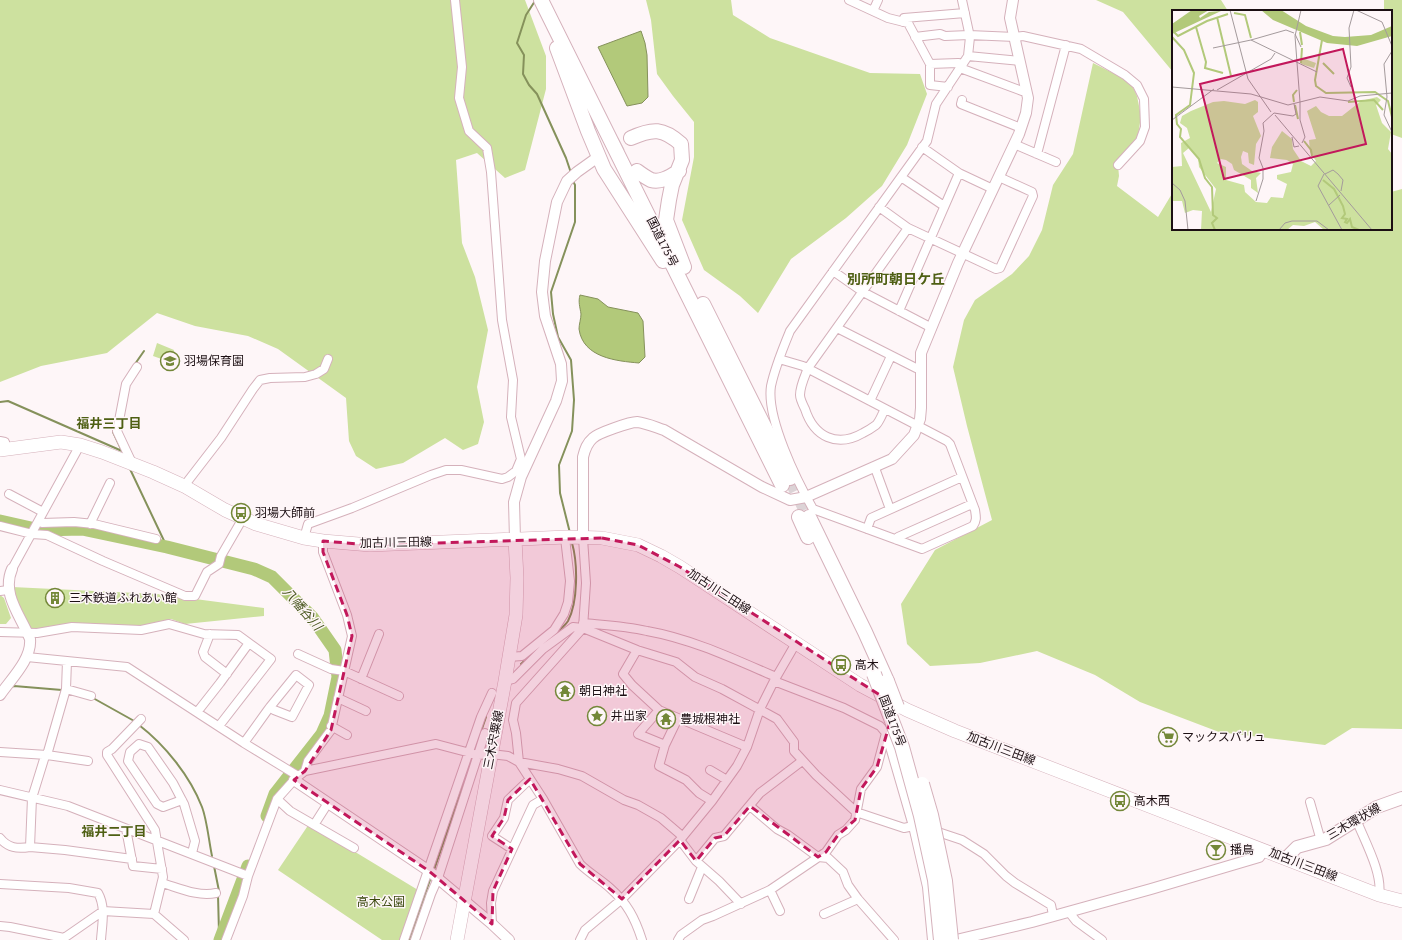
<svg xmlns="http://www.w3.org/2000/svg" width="1402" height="940" font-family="'Source Sans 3','Noto Sans JP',sans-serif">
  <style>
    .green { fill: #cde19f }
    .water { fill: #b2c97a; stroke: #85915b }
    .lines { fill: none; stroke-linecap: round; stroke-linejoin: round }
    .stream { stroke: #85915b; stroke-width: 2 }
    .river { stroke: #b2c97a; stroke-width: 13 }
    .trunk-tunnel { stroke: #dcd3d6; stroke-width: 14; stroke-dasharray: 14 7; stroke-linecap: butt }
    .minor-casing { stroke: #d5b1bb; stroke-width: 10 }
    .tertiary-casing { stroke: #d5b1bb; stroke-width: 12 }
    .secondary-casing { stroke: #d5b1bb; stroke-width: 14 }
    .primary-casing { stroke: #d5b1bb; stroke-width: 14 }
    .trunk-casing { stroke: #d5b1bb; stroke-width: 16 }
    .minor { stroke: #fff; stroke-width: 8 }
    .tertiary { stroke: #fff; stroke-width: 10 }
    .secondary { stroke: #fff; stroke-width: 12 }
    .primary { stroke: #fff; stroke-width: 13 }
    .trunk { stroke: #fff; stroke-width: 14 }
    .trunk-bridge-casing { stroke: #d5b1bb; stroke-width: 16; stroke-linecap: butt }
    .trunk-bridge { stroke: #fff; stroke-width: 14 }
    .marked { fill: #c2185b; fill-opacity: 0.2; stroke: #c2185b; stroke-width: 3; stroke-dasharray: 8 5; stroke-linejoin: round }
    .labels { text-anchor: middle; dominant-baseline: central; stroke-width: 3; stroke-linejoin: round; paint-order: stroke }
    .street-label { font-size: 12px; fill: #1c0f13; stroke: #fef6f8 }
    .poi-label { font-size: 12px; fill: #1c0f13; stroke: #fef6f8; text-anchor: start }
    .park-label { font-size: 12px; fill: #39470b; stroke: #fef6f8 }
    .neighbourhood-label { font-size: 13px; font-weight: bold; fill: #4e5f13; stroke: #fef6f8 }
    .water-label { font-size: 13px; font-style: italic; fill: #4b5921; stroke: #fef6f8 }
    .quarter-label { font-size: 14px; font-weight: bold; fill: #4e5f13; stroke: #fef6f8 }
    .inset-river { fill: none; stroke: #b2c97a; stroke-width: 2 }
    .inset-road { fill: none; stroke: #a49a9c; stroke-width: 1 }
    .view { fill: #c2185b; fill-opacity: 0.15; stroke: #c2185b; stroke-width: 2 }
    .inset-edge { fill: none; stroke: #1c0f13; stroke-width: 2 }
  </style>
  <rect width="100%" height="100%" fill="#fef6f8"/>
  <!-- green -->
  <path class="green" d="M0,0h525l21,56v33l-21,81 -20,8 -28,-25 -21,7 6,83 13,34 13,53 -11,57 7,35 -6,22 -15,6 -18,-12 -42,25 -27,6 -20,-13 -7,-15 -3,-43 -68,-49 -30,-13 -53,-10 -38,-13 -50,40 -66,13 -41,16z
    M646,0h85l2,15 37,23 100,35 50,1 7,20 -20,51 -25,41 -36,32 -55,41 -33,54 -18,-17 -36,-26 -22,-50 12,-63v-35l-21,-26 -16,-22 -6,-54z
    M1096,0h125l7,11h-55v61l-50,-60z
    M1384,0h18v138l-11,-4v-123h-7z
    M1093,63l24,12 14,8 6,13 4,20 -3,20 -20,29 1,11 -2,10 41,31 15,-25v37h218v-37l11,-3v540l-50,-1 -27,17 -106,-13 -79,-30 -45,-27 -58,-24 -57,12 -50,3 -23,-22 -6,-40 34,-54 57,-30 -25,-94 -14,-59 11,-47 11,-20 37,-26 17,-18 13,-26 11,-45 20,-31z
    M157,343l17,7 -4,12 -17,-6z
    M12,587l145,7 107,14v8l-79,8 -14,-5 -30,7 -90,1 -19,2 -2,-1 -16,-31z
    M0,595l4,3 7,20 -5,6h-6z
    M309,824l109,66 -17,50h-19l-104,-70z"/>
  <!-- water -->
  <path class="water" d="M641,31l4,12 2,12 1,42 -6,6 -15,3 -29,-59z
    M580,295l18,4 10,8 30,6 5,8 2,36 -6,6c-22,-2 -56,-5 -60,-34 0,-5 2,-10 2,-15 -1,-7 -3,-12 -1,-19z"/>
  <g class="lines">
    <!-- stream -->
    <path class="stream" d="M535,1l-9,14 -9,28 7,12 -1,19 6,11 8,9 29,64 5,15
      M135,364l9,-13
      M0,402l8,-1 114,50
      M114,426l-1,6 9,19
      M130,469l37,78
      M570,533l-10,-40 -1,-28 13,-34 2,-31 -3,-40 -13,-23 -5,-23 -2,-22 24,-70v-37l-2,-4
      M557,632c3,-3 8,-6 11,-11 10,-19 10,-57 4,-78
      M521,664l11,-10
      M11,687l3,-1 48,4
      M93,698l43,24
      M139,725c26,20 51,51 63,82 5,13 7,35 10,49
      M474,752l12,-35
      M214,866l5,25
      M434,870l39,-113
      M218,895l1,38 3,2
      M409,940l22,-63"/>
    <!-- river -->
    <path class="river" d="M0,521l40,9 42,-1 85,18 87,22 18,8 40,40 23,33 3,27 -8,39 -8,18 -47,60 -8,22
      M220,940l28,-74"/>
    <!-- trunk-tunnel -->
    <path class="trunk-tunnel" d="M609,150l22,-12
      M790,478l19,39"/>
    <!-- minor casing -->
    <g class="minor-casing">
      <path id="minor" d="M849,0l39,18 20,5 22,41v21l18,2
        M873,11l5,-11
        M903,22l1,-4 61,-5
        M915,37l25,-3 5,2 24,-1 46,2 8,-1 58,13 44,26 12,10 7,14 1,28 -5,14 -22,24
        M968,56l52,5
        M930,64l28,-1 5,1
        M960,68l62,23 4,-1
        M962,100l-1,4 60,24
        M1014,144l42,18
        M922,147l37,26 34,16
        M1037,154l29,-109
        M901,177l43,29
        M879,207l29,21 88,41 4,-1 33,-72 -1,-4 -33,-15
        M833,271l30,21 69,36
        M899,311l60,-138
        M837,328l79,40 5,1
        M779,359l24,7 144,75 3,3 25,66c1,7 2,10 -2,16l-51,23 -109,-40c-16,-28 -47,-91 -42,-123 4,-19 12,-38 19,-55l137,-190 9,-37 32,-48 2,-19 -8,-37
        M870,401l21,-45
        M885,409c-3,5 -5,12 -9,16 -4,3 -9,6 -13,8 -26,15 -49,4 -58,-24 -2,-4 -5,-10 -5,-14 0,-9 5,-19 8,-27l100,-140
        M0,441l5,1 2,7
        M132,463l-15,-32 9,-47 11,-17
        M875,468l15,41
        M184,486l37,-48 32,-49 7,-9 10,-2 35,-1 11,-3 8,-5 4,-10
        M9,494l34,18
        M39,521l3,2 32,-1 20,2 62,15
        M90,524l20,-41
        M0,526l32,8 15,1 56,26 82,35h10l12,-24 12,-8 2,-8 22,-38
        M867,529l4,-11 91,-41
        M304,538l4,-14 44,-16 79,-33 15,-5h15l41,9 6,-2 8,-6 5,-12 -10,-42 2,-37 -11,-60 -11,-148 -4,-24 -18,-17 -10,-33 3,-31 -7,-67
        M583,538l3,45 -3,45 -67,75 -3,17 3,13 3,29 24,37 37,65c9,9 20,15 30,24 17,15 25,30 32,52
        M897,540l1,-3 74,-33
        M12,569l68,-124
        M0,591l8,-1
        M583,623c21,2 43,3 64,8 45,8 87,28 129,46
        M0,632l37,1 35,-6 69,3 28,-6 35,10 34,1 33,24 -52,67
        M210,634l-7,18 2,5 22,17
        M637,650l39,12 19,15 27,12 55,30 17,23v9l22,24 40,37 48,16 9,-2 6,3 22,4 21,7 22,14 22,22 9,7 36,22 2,10
        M298,654l33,15 13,2 55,25
        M27,657l100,10 117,76 54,33
        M509,657l13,-1 32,-26 10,-16 4,-12 2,-21 -5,-43
        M361,679l18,-45
        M505,681l8,-2 30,-30 30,-22 10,1 54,22 -14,24 9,11 27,25 88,37
        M774,681l70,27 36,18 6,7 27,93 14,61 5,53
        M66,689l25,7
        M338,698l28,13
        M659,710l-21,24 27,11
        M198,711l22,-28 29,-40
        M678,718l-13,27 -6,21 27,14 13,13 13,8
        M141,719l-29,30 -5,3v3l48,75 8,47 -9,37
        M331,726l16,9
        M244,743l23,-32 3,-4 26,-32 13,10 -17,32 -18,-7 -4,-3
        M0,752l47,3 41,6
        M47,755l19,-66 1,-28
        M45,756l-13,42 -2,49 35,3 67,9
        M710,770l17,10
        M305,771l131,-27 42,11 13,-1 17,2 11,6 39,7 24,7 42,24 14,5 23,13 21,18
        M0,790l68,16 180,70
        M277,799l13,12 64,37
        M182,800l-19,7 -6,-3 -29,-43 2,-9 9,-8 9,3 25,36 11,21 11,37 -3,12
        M1310,802l11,39
        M750,806l27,23 11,6 30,22 10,1 15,14 5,13 10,14 36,41
        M1356,819c8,21 27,54 23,76
        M314,825l14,-22
        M126,829l7,37 29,3
        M0,838c8,10 17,11 30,9
        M680,840l16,21 23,20 22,23
        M512,849l-20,-13 12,-18 4,-18 22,-21
        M696,861l19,-23 9,-2 36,-43 42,-32
        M162,883c17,5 36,14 54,10
        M0,884l69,4 29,5c8,14 4,31 3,47
        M770,890l10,21
        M689,899l13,-32
        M1069,912l7,9 26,19
        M824,914l34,-15
        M492,924l-1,-21 2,-12 40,-86 10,-6
        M0,926l10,1 54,11 39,-27 51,3 30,26
        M226,940l17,-44 5,-20 29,-77 17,-19 11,-9 3,-10 23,-31 21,-94 -5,-21 -24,-63v-11
        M404,940l77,-223 11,-24
        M415,940l16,-46 7,-16 47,-145
        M580,940l5,-10 37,-31 58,-59 32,-39 25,-35 10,-19 13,-38 14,-28 22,-38
        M678,940l3,-5 21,-15 11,-4 57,-26 56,-38 12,-17 8,-5 9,-10 6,-31 16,-22 9,-34"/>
    </g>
    <!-- tertiary casing -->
    <g class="tertiary-casing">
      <path id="tertiary" d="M583,538v-81c2,-8 4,-14 10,-19 5,-5 37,-16 44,-16 9,1 18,5 27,8l98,57 28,13 16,-3 86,-38 22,-24 6,-16 1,-11v-55l37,-90 61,-129 7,-21 2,-15 -18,-80 3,-18
        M515,539l-1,-37 7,-25 35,-76 6,-20 -1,-17 -16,-48 -3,-24 3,-31 12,-59 10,-21 10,-9 21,-15
        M0,695c11,-16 32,-36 30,-56 -9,-23 -29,-45 -18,-70
        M294,780l135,91 63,53 17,16
        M956,940l76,-18 119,-33 108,-32 5,-7"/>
    </g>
    <!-- secondary casing -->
    <g class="secondary-casing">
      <path id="secondary" d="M1288,859l2,-5 7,-7 29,-8 51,-32 25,-9"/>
    </g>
    <!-- primary casing -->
    <g class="primary-casing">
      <path id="primary" d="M0,450l61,-8 19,3 22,7 51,20 31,14 41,24 31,14 48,14 19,3 47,4 197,-8 35,1 36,7 23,11 19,11 180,118 47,25 48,21 424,164 23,6
        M457,940l48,-259 11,-66 1,-37 -2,-39"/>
    </g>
    <!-- trunk casing -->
    <g class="trunk-casing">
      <path id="trunk" d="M541,0l241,485
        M557,48l31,83 16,38 59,92
        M631,138c22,-10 32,-10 50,6l1,16 -10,25 -3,15 -3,20 18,47
        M637,171c4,3 10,7 14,9 10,3 20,-4 28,-9
        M703,304l87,174
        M799,517l9,20
        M809,517l56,115 22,49"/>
    </g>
    <!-- minor -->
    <use href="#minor" class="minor"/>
    <!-- tertiary -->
    <use href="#tertiary" class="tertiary"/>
    <!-- secondary -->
    <use href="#secondary" class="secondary"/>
    <!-- primary -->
    <use href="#primary" class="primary"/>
    <!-- trunk -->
    <use href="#trunk" class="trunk"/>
    <!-- trunk-bridge casing -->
    <g class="trunk-bridge-casing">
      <path id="trunk-bridge" d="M874,674l28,73 19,69 14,64 6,60
        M887,681l10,26
        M922,784l9,31 14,66 6,59"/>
    </g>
    <!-- trunk-bridge -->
    <use href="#trunk-bridge" class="trunk-bridge"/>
  </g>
  <!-- marked area -->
  <path class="marked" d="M602,538l36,7 42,22 203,130 8,22 -14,48 -16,22 -6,31 -17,15 -12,17 -8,5 -68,-51 -26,30 -9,2 -19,23 -16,-21 -58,59 -42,-35 -50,-85 -22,21 -4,18 -12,18 20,13 -19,42 -1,33 -63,-53 -135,-91 11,-9 26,-41 21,-94 -5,-21 -24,-63v-11l47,4z"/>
  <!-- icons -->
  <defs>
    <g id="school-ring" transform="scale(1)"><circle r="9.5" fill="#fef6f8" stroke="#738738" stroke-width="1.5"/><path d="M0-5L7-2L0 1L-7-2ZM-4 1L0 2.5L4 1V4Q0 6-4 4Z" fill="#738738"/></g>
    <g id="bus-ring" transform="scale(1)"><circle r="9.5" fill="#fef6f8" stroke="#738738" stroke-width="1.5"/><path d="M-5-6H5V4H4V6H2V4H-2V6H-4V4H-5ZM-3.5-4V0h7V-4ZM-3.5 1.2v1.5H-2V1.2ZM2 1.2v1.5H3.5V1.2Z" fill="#738738"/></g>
    <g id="building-ring" transform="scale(1)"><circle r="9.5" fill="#fef6f8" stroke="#738738" stroke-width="1.5"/><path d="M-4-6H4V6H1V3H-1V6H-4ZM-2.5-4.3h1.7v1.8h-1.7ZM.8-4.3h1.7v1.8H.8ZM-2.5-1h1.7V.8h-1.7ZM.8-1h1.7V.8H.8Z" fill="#738738"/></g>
    <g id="temple-ring" transform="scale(1)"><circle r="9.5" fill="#fef6f8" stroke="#738738" stroke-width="1.5"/><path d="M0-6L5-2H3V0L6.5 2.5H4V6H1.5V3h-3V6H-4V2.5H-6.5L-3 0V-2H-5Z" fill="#738738"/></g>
    <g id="sight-ring" transform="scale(1)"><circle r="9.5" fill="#fef6f8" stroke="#738738" stroke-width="1.5"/><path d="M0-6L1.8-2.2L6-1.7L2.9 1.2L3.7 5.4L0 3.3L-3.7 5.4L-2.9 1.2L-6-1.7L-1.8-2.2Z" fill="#738738"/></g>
    <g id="supermarket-ring" transform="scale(1)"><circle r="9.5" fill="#fef6f8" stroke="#738738" stroke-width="1.5"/><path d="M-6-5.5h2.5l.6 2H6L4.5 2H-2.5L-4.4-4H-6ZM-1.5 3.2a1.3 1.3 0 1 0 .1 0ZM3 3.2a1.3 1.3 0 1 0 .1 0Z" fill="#738738"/></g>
    <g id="bar-ring" transform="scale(1)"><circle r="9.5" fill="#fef6f8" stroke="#738738" stroke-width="1.5"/><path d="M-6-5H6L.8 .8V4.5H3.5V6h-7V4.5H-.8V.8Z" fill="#738738"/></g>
  </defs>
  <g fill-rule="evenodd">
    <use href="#school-ring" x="170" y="361"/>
    <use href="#bus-ring" x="241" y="513"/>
    <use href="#building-ring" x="55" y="598"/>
    <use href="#bus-ring" x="841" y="665"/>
    <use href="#temple-ring" x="565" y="691"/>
    <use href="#sight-ring" x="597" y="716"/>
    <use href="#temple-ring" x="666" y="719"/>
    <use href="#supermarket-ring" x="1168" y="737"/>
    <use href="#bus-ring" x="1120" y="801"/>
    <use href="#bar-ring" x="1216" y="850"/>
  </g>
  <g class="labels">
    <!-- street labels -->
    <g class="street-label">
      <text transform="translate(662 242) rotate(63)">国道175号</text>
      <text transform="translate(396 543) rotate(-1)">加古川三田線</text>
      <text transform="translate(719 592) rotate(33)">加古川三田線</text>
      <text transform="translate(892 721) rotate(69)">国道175号</text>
      <text transform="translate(494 740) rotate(-79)">三木宍粟線</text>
      <text transform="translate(1001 749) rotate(21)">加古川三田線</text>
      <text transform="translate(1354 822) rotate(-30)">三木環状線</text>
      <text transform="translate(1303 865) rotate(21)">加古川三田線</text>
    </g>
    <!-- poi labels -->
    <g class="poi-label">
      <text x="184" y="361">羽場保育園</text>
      <text x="255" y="513">羽場大師前</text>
      <text x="69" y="598">三木鉄道ふれあい館</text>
      <text x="855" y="665">高木</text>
      <text x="579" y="691">朝日神社</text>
      <text x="611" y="716">井出家</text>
      <text x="680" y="719">豊城根神社</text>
      <text x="1182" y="737">マックスバリュ</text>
      <text x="1134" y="801">高木西</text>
      <text x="1230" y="850">播鳥</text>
    </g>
    <!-- park labels -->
    <g class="park-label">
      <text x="381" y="902">高木公園</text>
    </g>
    <!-- neighbourhood labels -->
    <g class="neighbourhood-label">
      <text x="109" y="424">福井三丁目</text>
      <text x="114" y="832">福井二丁目</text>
    </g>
    <!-- water labels -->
    <g class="water-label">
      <text transform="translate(302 609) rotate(49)">八幡谷川</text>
    </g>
    <!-- quarter labels -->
    <g class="quarter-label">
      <text x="896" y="280">別所町朝日ケ丘</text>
    </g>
  </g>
  <!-- overview -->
  <g transform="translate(1172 10)">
    <rect width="220" height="220" fill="#fef6f8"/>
    <path d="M130,48l14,5 -2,5 -13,-4zM205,87l4,3 -5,5 6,18 9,9 -3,17 4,5v76h-68l-9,-8 -11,4 -11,-1 -6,5h-86l1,-19 -9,-1 -8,3 -3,-12h-10v-34l10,-1 -1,-23 9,-5 -3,-10 -7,-5 2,-7 9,-5 22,-9 11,-1 21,3 10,-4 3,2v10l-5,4 8,20 -5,8 -2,21 -5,-2 -1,-10 -5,-2 -2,6 1,7 10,7 9,2 -5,5 2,15 -7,-5v-8l-17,-10 -2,-6 -6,-4 -5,-1 -4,4 9,4v13l18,5 1,7 11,10 11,1 4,-6 12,1 4,-14 -10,-5v-4l14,-3 2,-8 -6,-4 -17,-2 2,-11 10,-16 10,8 1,10 8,12 10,5 5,-5 -6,-9 -1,-12 7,-1 -9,-28 9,-5 5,6 8,4h13l19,-15zM17,138l9,10 1,9 17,22 -5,23 -28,-59z" fill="#cde19f" fill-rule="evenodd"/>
    <path d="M20,0h17l-10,6 1,2 9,-6 12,-1 -49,23v-10zM89,0h20l25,16 27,10 12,1 26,-2 21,-9v10l-35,10 -30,-3 -54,-23z" fill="#b2c97a"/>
    <path class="inset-river" d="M62,3l11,2 6,23M45,7l14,59M24,17l10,35 -1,6 18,5M2,22l4,4 29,-15 21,-7M128,22l2,13M0,27l12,13 10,23 -4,32 -14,10 1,9 4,5 -1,8 19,22 6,19 7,9 1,28 4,3 -5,5 3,7M150,30l-7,40 1,6 10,7 49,-1 13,9 4,16M129,53l1,-15M151,53l11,11M122,92l-1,-7 4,-5M176,92l26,-2 9,10M123,95l3,14M132,131l7,9 1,6M151,170l11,9 9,17 2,8 -3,4 5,1 -2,3 2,1 3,-4 2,8 7,3"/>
    <path class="inset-road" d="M58,0l18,69 23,33M184,0l26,12 10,24M123,24l6,13M79,30l35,-10 8,3M41,38l38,-8 66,32M220,41l-8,13 3,33 -3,18 8,17M0,77l79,7 37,11 32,-8 28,4 12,-5 32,-3M179,77l-4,-9 4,-11 -2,-39 5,-18M45,80l54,-31 4,-6M128,92v18l5,17 -3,6M128,92l-5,-66 6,-26M103,105l97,115M0,110l42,-31M120,127l2,10 5,-1M152,164l-6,12 24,44M153,164l8,-4 5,4 5,6 -2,11M0,173l8,7 5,11 3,29M84,191l7,-22v-11l-4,-10 5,-27 -1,-8 11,-10 19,3 3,-2 -2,-10M157,195l11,-10M107,220l6,-7 7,-2h25l12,9"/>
    <path class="view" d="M171,39l23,95 -142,35 -24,-95z"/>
    <rect width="220" height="220" class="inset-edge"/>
  </g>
</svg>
